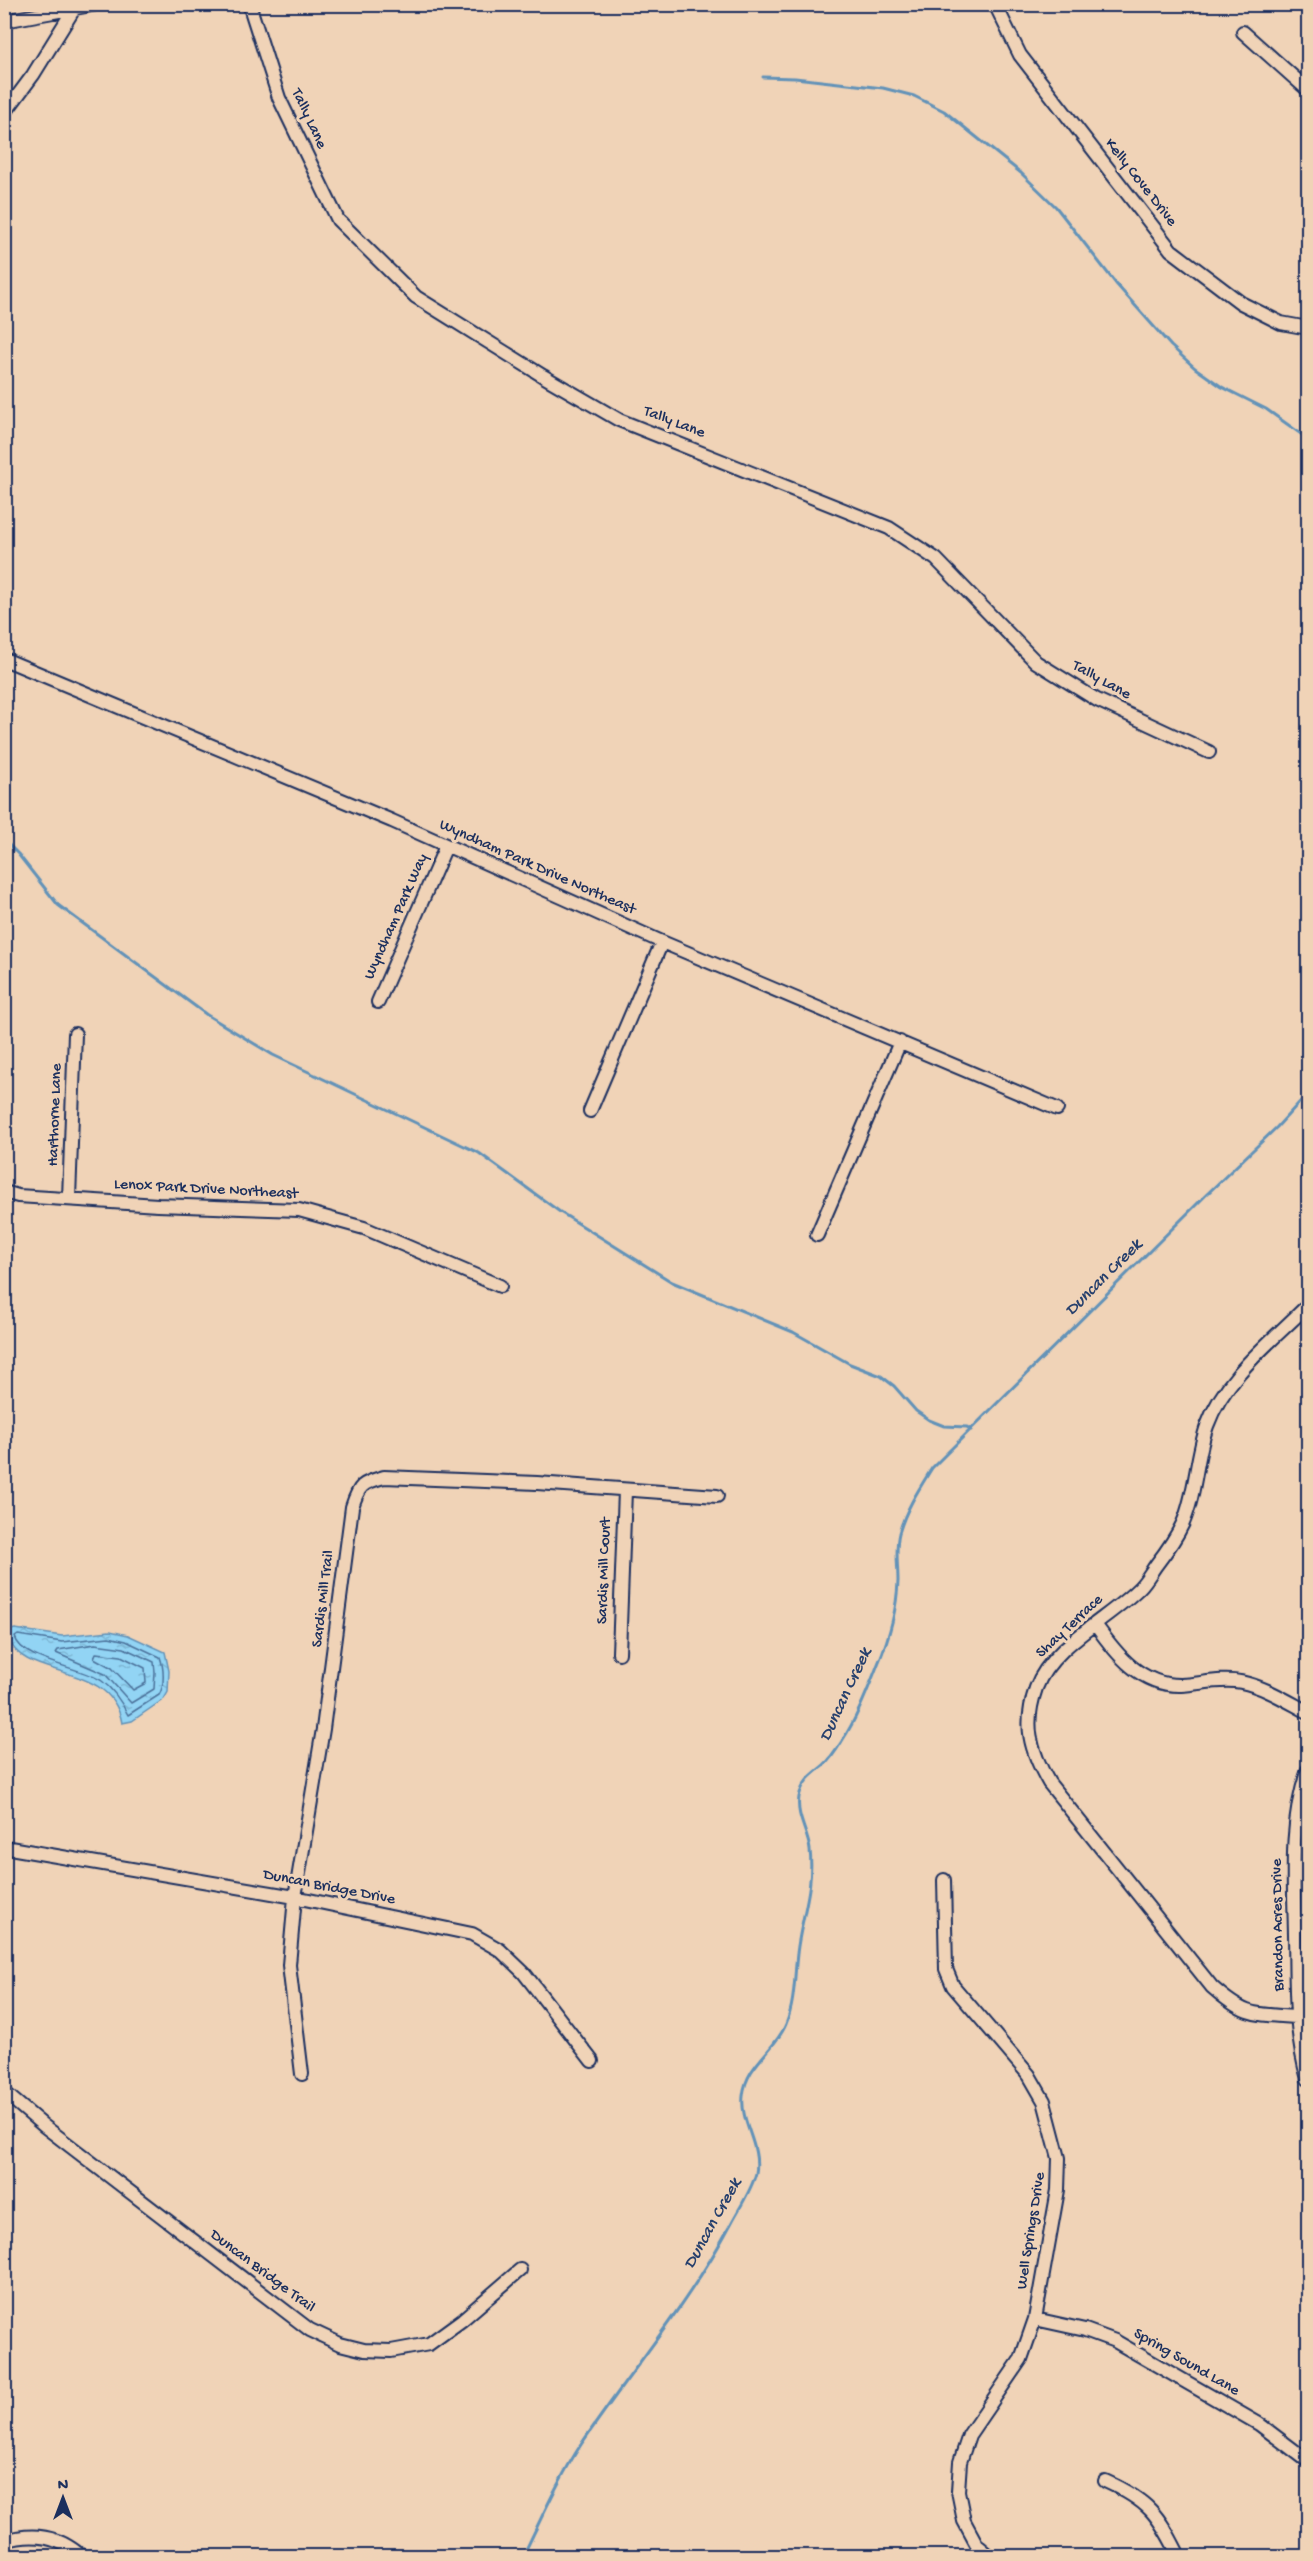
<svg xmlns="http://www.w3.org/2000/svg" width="1313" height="2561" font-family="'Gochi Hand',sans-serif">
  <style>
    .water { fill: url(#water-ripples); stroke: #6292b8; stroke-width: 1.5 }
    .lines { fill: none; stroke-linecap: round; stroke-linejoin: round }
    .shore { stroke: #4b719a; stroke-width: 1.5 }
    .stream { stroke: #6292b8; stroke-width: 3 }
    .minor-casing { stroke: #1b2f5e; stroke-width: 16 }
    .minor { stroke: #f0d3b7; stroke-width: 12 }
    .labels { text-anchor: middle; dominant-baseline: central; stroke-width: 6; stroke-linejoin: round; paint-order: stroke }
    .street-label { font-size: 16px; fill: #1b2f5e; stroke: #f0d3b7 }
    .water-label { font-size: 18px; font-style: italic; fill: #27406d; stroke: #f0d3b7 }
  </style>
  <defs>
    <pattern id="water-ripples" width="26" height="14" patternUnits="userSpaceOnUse" patternTransform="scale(1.5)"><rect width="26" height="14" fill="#92d4f4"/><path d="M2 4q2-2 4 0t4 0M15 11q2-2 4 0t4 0" fill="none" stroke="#7db6d4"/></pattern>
  </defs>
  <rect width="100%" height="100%" fill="#f0d3b7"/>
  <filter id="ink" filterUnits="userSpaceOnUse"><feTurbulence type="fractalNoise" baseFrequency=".0167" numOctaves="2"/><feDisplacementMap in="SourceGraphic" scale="12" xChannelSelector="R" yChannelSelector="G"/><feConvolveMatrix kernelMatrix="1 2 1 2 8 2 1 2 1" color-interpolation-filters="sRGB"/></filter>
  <g filter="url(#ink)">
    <!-- water -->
    <path class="water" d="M15,1629l47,7 48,-5 18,4 37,17 4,19 -1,21 -4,7 -32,22 -10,2c-11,-63 -99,-42 -113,-84l2,-9z"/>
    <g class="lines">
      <!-- shore -->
      <path class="shore" d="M18,1635l44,7 47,-5 17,4 34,16c4,11 5,28 -1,38l-31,20c-6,-12 -15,-26 -26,-34 -20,-14 -81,-20 -87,-44z
        M95,1644l29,4 30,14 1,10 -1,17 -23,14 -26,-29 -49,-21 2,-3z
        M96,1653l25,3 24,12 1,15 -13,7 -21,-22 -18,-10z"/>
      <!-- stream -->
      <path class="stream" d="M763,77l32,1 88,10 31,8 30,15 77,62 35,34 61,78 54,61 24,22 27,19 44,22 42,30
        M4,840l14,14 40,51 149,110 66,40 206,98 81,59 112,70 121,50 57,32 31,12 13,10 22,25 13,9 15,6 23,1 4,3
        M523,2556c18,-37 36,-78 59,-113 51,-75 107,-140 150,-221 8,-15 20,-33 24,-49 5,-28 -16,-50 -13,-77 3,-32 33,-46 43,-72 10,-24 8,-52 12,-78 5,-33 16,-61 12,-96 -2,-18 -14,-33 -11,-53 4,-17 13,-22 25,-32 7,-6 13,-16 18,-24 15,-23 26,-52 36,-77 11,-26 19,-55 20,-83 0,-16 -3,-32 1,-48 7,-24 20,-44 33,-65l274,-273 71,-68 31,-34"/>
      <!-- minor casing -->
      <g class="minor-casing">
        <path id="minor" d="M249,4l30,94 59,122 78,77 127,79 76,44 270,108 47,31 100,103 61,38 112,52
          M995,4l25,51 151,195 70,53 40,20 27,5
          M4,21l93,-17
          M1243,32l65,58
          M4,114l29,-39 44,-71
          M4,659l388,162 270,121 395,167
          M378,1002l68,-156
          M590,1111l72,-169
          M4,1192l14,4 140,9 141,5 65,18 136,58
          M69,1198l6,-164
          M817,1235l83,-193
          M1095,1624c21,30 46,62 86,61 20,-1 41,-7 60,-3 24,5 46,19 67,30
          M619,1653l6,-162
          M1308,1770c-19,52 -14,110 -13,164 1,49 -1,98 13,145
          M4,1847l291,50 177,37 28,16 24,23 68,88
          M944,1880l2,89 7,17 76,89 15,26 15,57 -1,32 -23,129 -14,40 -52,76 -9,27 -2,29 6,30 13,24 13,11
          M1297,2017c-44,-3 -51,0 -85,-30l-163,-204c-19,-33 -26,-58 -13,-95 15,-42 74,-70 104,-101 6,-6 11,-15 16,-22 10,-13 20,-27 27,-42 13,-30 13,-66 24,-97 18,-50 65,-85 101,-121
          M302,2074l-13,-109 6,-68 28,-168 29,-222c7,-22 10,-24 32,-30l153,6 180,13
          M4,2092l40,34 266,204 30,14 24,6 27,1 38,-7 33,-24 58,-50
          M1035,2319l50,11 30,11 144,83 49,37
          M1105,2481c44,20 53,33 74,75
          M4,2541c29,-9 55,-5 77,15"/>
      </g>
      <!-- minor -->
      <use href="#minor" class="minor"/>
    </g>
  </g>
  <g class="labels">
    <!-- street labels -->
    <g class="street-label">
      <text transform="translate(308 119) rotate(65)">Tally Lane</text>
      <text transform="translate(1140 183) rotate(52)">Kelly Cove Drive</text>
      <text transform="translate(674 423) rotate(21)">Tally Lane</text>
      <text transform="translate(1101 681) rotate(29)">Tally Lane</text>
      <text transform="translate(537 868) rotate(24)">Wyndham Park Drive Northeast</text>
      <text transform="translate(397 917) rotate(-66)">Wyndham Park Way</text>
      <text transform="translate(56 1115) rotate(-88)">Harthorne Lane</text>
      <text transform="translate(206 1190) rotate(3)">Lenox Park Drive Northeast</text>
      <text transform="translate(605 1571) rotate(-88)">Sardis Mill Court</text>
      <text transform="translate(324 1599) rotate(-83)">Sardis Mill Trail</text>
      <text transform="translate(1070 1627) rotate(-43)">Shay Terrace</text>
      <text transform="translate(329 1888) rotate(11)">Duncan Bridge Drive</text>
      <text transform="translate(1279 1925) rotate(-91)">Brandon Acres Drive</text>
      <text transform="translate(1032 2231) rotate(-81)">Well Springs Drive</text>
      <text transform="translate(262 2272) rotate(37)">Duncan Bridge Trail</text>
      <text transform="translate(1186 2363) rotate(30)">Spring Sound Lane</text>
    </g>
    <!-- water labels -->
    <g class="water-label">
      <text transform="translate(1104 1278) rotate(-45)">Duncan Creek</text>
      <text transform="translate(846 1695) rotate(-65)">Duncan Creek</text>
      <text transform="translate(713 2224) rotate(-61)">Duncan Creek</text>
    </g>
  </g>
  <!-- margin -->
  <rect width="1313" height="2561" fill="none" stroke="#f0d3b7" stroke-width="24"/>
  <rect x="12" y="12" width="1289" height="2537" fill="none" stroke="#1b2f5e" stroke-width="2" filter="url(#ink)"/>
  <!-- north arrow -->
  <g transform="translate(63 2498)" stroke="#f0d3b7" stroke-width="4.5" paint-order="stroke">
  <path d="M0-4.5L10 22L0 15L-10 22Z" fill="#1b2f5e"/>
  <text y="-9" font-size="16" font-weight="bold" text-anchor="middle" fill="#1b2f5e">N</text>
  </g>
</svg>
